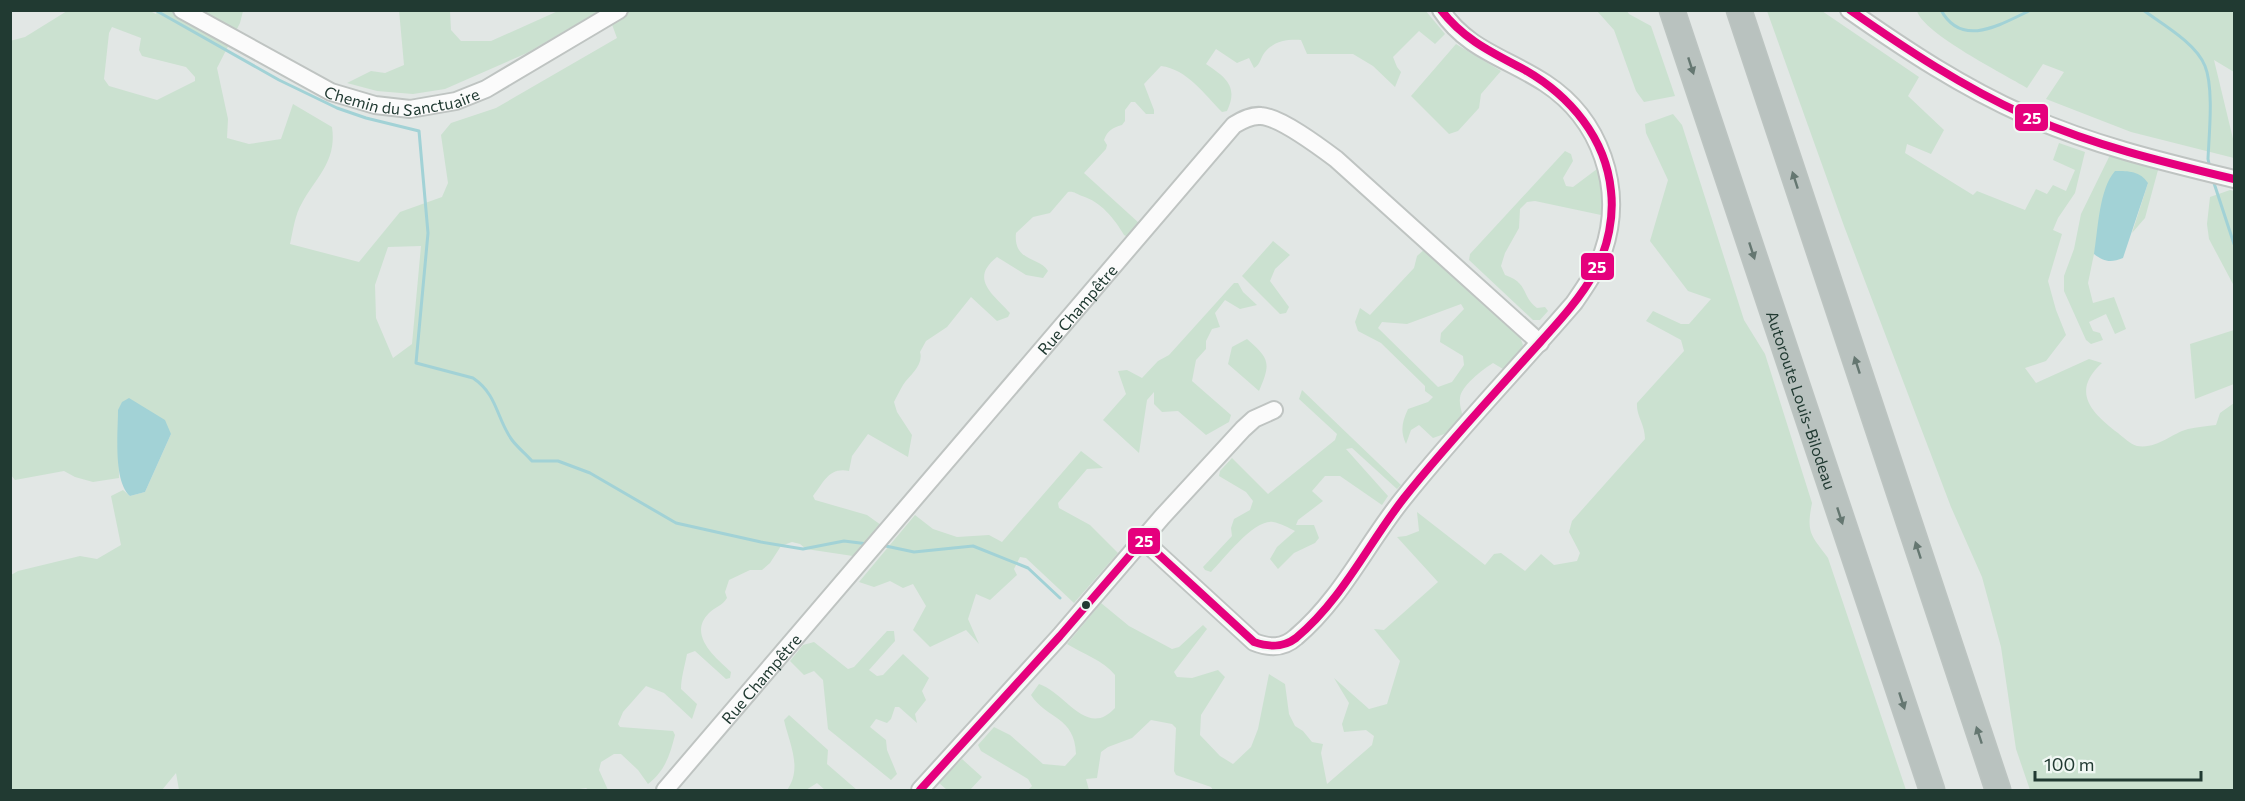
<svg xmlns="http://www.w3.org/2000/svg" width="2245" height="801" font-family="Commissioner,sans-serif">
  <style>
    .green { fill: #cbe1d0; fill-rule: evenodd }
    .water { fill: #a2d2d6 }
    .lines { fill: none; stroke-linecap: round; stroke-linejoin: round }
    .stream { stroke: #a2d2d6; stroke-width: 3 }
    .minor-casing { stroke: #bfc4c2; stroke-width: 20 }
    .highway-casing { stroke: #bcc4c1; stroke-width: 27 }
    .minor { stroke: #fbfbfb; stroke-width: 16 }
    .highway { stroke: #b9c2bf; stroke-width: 24 }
    .bus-1-casing { stroke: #f0f7f3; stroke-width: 12 }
    .bus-1 { stroke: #e5007d; stroke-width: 8 }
    .oneway { fill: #657771 }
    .bus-dot { fill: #213a32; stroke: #f0f7f3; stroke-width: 2 }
    .labels { text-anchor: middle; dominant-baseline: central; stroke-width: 5; stroke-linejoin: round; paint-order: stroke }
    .street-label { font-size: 16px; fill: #213a32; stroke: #f0f7f3 }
    .line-badge { stroke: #f0f7f3; stroke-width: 2 }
    .badge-label { font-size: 16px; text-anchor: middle; font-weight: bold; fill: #fff }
  </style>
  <rect width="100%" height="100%" fill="#e2e7e5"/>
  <!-- green -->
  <path class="green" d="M148,10l8,4 2,-4 85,1 -3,12 -23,45 11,51 -1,19 22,6 32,-5 12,-35 39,23c5,34 -15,49 -30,76 -7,11 -9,28 -12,41l69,18 41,-50 42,-15 6,-14 -7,-48 10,-12 45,-15 121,-70 -10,-27 818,-1 20,24 -10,10 -16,-13 -26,26 4,10 4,5 -6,15 -22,-21 -20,-12h-46l-6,-14c-13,-1 -27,1 -36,12 -5,6 -4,12 -11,16l-5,-10 -12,5 -21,-14 -10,15c19,13 33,22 21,47l-5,1c-17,-17 -35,-43 -61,-46l-17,18 10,26v4h-8l-11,-12h-4l-6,8v11l-3,4c-10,3 -14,5 -18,15l3,5 -1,4 -22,24 55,50 -11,14 -4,-2c-10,-17 -23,-33 -42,-39 -6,-2 -8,-5 -14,-4l-18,21 -17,4 -17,16c-3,29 24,24 32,38l-5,7 -17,-3 -29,-18c-28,22 -4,37 13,56l-2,4 -11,4 -26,-24 -24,30 -21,14 -6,11c4,13 -10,23 -17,33 -3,5 -6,11 -9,17l3,10 15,23 -4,22 -40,-23 -16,22 -3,15c-20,-4 -25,11 -36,25l2,4 52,15 14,10 -28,31 -47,-7 -6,-5 -8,-2 -11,4 -11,17 -8,7h-12l-21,10 -4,12 2,6c-5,8 -12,9 -18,15 -22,22 7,45 22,59l-1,6 -4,1 -31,-28 -8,3c-2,11 -6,24 -6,35l16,15 -5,15 -28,-26 -18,-7 -23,26 -5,12 2,3 53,4 2,4c-5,20 -10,36 -27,49l-10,-14 -17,-16h-7l-13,8 -2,8 9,20h-19l-3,-2 -13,2h-394l-3,-17 -14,17h-151v-215l7,-4 62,-15 17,3 24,-14 -10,-49 12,-6 7,6 15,-4 26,-58 -53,-24 1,68 -26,4 -18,-5 -11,-6 -49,9 -4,-5 -1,-434 15,-4 42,-26zM112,27l29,11 -2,12 3,6 44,11 9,10v4l-38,19 -48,-14 -5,-7 5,-46zM421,246l-9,98 -19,14 -17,-40 -1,-33 13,-38z
    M399,10l51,1 1,19 10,11h30l67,-30h41l-72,42 -82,36 -32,5 -36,-3 -30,-8 24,-12 14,2 19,-8z
    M1597,11h30l2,3 22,12 24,70 -31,6 -8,-11 -22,-61z
    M1767,11h55l97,66 -11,19 36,34 -13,24 -24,-10 -2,9 68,42 4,-4 48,19 11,-21 11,5 6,-9 13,6 9,-21 -22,-10 6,-17 26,9 -10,41 -17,25 -5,12 9,4 -14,47 8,29 10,25 -20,26 -21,7 11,15 53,-24 13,4c-32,29 -10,50 16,70 5,4 12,11 19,13 21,3 33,-12 51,-17 9,-2 19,-3 28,-4l4,-12 14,-10v387h-204l-14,-41 -15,-102 -19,-70 -31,-70 -107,-281z
    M1917,11h317v61l-20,-12 20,83v15l-103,-26 -85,-33 18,-27 -21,-8 -16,24c-23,-14 -103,-54 -110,-77z
    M1456,44l45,27 -20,23 -2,14 -21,23 -9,3 -38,-38z
    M1673,114l9,11 62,195 21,34 47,149c-6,30 -1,32 16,55l78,232h-693l-2,-3 -35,-12 -2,-4 2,-43 -4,-4 -21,-4 -19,18 -24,9 -7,5 -4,26 -11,1 3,11h-61l4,-4 -4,-7 -47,-28 -3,-6 16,-18 16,8 33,29 22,2 11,-12c-1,-38 -30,-35 -45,-59l8,-11c26,8 48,55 76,24v-33c-12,-15 -32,-21 -48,-31l34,-41 28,23 43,23 7,-2 24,-22 4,4 -33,43 3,5 15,1 26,-8 7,7 -24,38 -1,20 20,21 13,8 18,-17 7,-18 11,-55 16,10 4,30 6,12 8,5 9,11 11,2 -2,9 6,31 45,-39 2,-9 -8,-6 -22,2 -2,-8 7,-21 -15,-25 35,31 18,-5 13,-43 -26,-32 10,1 54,-48 -41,-45 9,-1 13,-5 -2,-19 68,53 9,-11 7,-1 24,18 16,-17 13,11 23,-4 3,-8 -11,-21 3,-11 73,-82c0,-15 -9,-23 -8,-36l47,-52 -3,-11 -35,-19 7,-10 28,13h8l22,-25 -23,-8 -38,-50 18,-61 -22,-47 -1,-9z
    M1565,151l6,3 2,7 -10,17 3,8 7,1 24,-18c7,15 7,30 4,46l-66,-14 -8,1 -7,7 -1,19 -14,25 -4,13 4,9c24,8 16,21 32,33l8,-1 3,4 -8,9h-7l-64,-60 1,-6z
    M2110,155l44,12 4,3 -13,48 -13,15 16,-50 -54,71 -6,29 5,20 21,-6 12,32 -11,5 -9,-20 -17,8 4,9 7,2 3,7 -12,4 -5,-4 -22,-49v-15l10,-27 7,-35z
    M2230,190l4,1v95l-25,-47 -2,-15 3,-27z
    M1273,241l17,14 -15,14 -5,12 19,26 -3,6 -6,1 -38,-38z
    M1426,248l94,89 3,8 -7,12 -13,12 -10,-6c-11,7 -32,23 -33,35 -1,7 2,13 3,20l-13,14 -17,6 -14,-13 -8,5 -5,14c-6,-13 -4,-22 2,-35l20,-7 5,-5 -8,-6v-5l-44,-43 -23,-12 -3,-9 5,-14 10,7 44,-47 3,-12zM1461,304l3,5 -23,24 -1,9 23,14 1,9 -12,17 -14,5 -60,-59 4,-6 25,2z
    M1234,283h4l5,9 14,13 -17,4 -15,-9 -10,13 5,14 -8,2 -6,12v8l-10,11 -4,21 39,34 -2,7 -23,13 -28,-24 -16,1 -8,-8v-12l-7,8 -8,53 -36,-33 23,-26 -8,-23 9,-1 15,8 16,-17 11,-6z
    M2234,330v54l-39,15 -5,-55z
    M1247,339c23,20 24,24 12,52l-31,-27 4,-17z
    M1302,390l99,95 -4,4 -45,-41 -6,1 42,47 -6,9 -42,-29h-15l-13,15 11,10 -25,19 -2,5h18l5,13 -4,5 -21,10 -16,16 -8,-10 7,-12 18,-16c-6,-3 -15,-8 -22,-9 -19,-3 -49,37 -62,50l-6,-2 -2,-3 29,-31 -1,-8 3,-9 16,-9 3,-9 -7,-9 -27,-16 1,-5 12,-13 36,36 67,-54 2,-6 -38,-35z
    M1081,451l22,17 -16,1 -29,34 1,5 31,17 28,28 -44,50 -48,-45 -6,-1 -6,12 3,6 -27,25 -14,-6 -8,25 11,25 -13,-14 -36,17 -17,-17 13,-24 -13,-22 -10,4 -13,-7 -16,6 -15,-5 56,-67 18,14 24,8 32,-2 13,7z
    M887,631h7l1,10 -26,29 8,6 6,-1 20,-21 26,24 -7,13 4,9 -11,14 2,9 -18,-16h-4l-4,12 -4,4 -11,-4 -6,8 16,13 1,10 10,24 -6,6 -63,-51 -5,-49 -9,-9 -10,4 -14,-14 13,-16 11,-3 34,27 6,-2z
    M789,715l39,35 -1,14 30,26h-32l-8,-7 -11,7h-19c16,-22 2,-47 -3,-70z
    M962,759l20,18 -12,13h-23l-8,-7z"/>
  <!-- water -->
  <path class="water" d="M2115,171c14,0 25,0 33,12l-25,75c-12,5 -19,4 -29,-4 4,-24 5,-65 21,-83z
    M129,398l36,22 6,14 -26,58 -15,4c-17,-15 -12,-63 -12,-86l4,-8z"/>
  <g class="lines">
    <!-- stream -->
    <path class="stream" d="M155,10l124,70 58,28 29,10 53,13 9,102 -12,130 57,15c25,17 23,40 39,62 6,8 14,14 20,21h26l32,12 86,50 85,19 42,7 41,-8 24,3
      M1941,10c21,39 60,14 90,0
      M2143,10c19,14 53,33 62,56 9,22 4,69 3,93l2,9
      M2213,180l21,64
      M881,545l33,7 59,-6 55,22 32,30"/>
    <!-- minor casing -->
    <g class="minor-casing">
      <g id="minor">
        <path id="s1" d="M182,10l149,82 44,13 35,4 46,-8 30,-12 133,-79"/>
        <path d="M1849,10c57,40 113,77 176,105 67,30 139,47 209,64"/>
        <path d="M1143,540l111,102c15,6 29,7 42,-5 45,-38 70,-92 106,-137 54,-68 115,-131 172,-197 11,-16 23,-33 29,-51 22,-64 -3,-133 -58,-169 -38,-25 -78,-33 -104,-73"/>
        <path id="s2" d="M665,790l569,-665c8,-5 17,-10 27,-9 19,1 59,31 75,43l204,184"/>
        <path d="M920,790l140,-154 102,-119 81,-88 11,-10 20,-9"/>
      </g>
    </g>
    <!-- highway casing -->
    <g class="highway-casing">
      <g id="highway">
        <path id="s3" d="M1672,10l260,780"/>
        <path d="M1739,10l259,780"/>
      </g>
    </g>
    <!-- minor -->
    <use href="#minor" class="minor"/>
    <!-- highway -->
    <use href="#highway" class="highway"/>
    <!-- bus-1 casing -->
    <g class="bus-1-casing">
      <path id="bus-1" d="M1850,10c56,39 113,77 175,105 67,30 138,47 209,64
        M920,790l140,-154 83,-96 111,102c15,5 29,6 42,-4 46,-38 72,-94 108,-140 38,-48 81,-94 122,-140 25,-28 52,-55 70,-88 12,-24 18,-53 15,-79 -5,-53 -41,-95 -86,-121 -32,-17 -61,-30 -84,-60"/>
    </g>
    <!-- bus-1 -->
    <use href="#bus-1" class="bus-1"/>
  </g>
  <!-- one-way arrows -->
  <defs><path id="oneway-solid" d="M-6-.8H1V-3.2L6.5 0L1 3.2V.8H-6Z" transform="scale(1.5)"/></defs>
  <g class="oneway">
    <use href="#oneway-solid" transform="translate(1691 66) rotate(72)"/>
    <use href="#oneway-solid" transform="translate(1795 180) rotate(-108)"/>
    <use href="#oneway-solid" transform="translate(1752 251) rotate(72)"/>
    <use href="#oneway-solid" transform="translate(1857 365) rotate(-108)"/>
    <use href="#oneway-solid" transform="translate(1840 516) rotate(72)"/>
    <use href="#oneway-solid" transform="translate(1918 550) rotate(-108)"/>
    <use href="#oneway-solid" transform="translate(1902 701) rotate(72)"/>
    <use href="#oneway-solid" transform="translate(1979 735) rotate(-108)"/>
  </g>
  <!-- markers -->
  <circle class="bus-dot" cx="1086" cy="605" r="5"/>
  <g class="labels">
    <!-- street labels -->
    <g class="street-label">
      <text stroke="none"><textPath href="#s1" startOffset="243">Chemin du Sanctuaire</textPath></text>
      <text stroke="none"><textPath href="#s2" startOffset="633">Rue Champêtre</textPath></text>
      <text stroke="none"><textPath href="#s3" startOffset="411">Autoroute Louis-Bilodeau</textPath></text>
      <text stroke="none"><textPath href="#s2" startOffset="147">Rue Champêtre</textPath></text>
    </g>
  </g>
  <g class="line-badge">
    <rect x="2014" y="103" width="35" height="29" rx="6" fill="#e5007d"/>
    <rect x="1580" y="252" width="35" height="29" rx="6" fill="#e5007d"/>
    <rect x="1127" y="527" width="34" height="28" rx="6" fill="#e5007d"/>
  </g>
  <g class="badge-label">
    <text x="2032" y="124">25</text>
    <text x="1597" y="273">25</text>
    <text x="1144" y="547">25</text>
  </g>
  <!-- border -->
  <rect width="2245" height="801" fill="none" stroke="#213a32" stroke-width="24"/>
  <!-- scale -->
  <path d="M2035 771v9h166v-9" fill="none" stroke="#213a32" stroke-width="3"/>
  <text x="2044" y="771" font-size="18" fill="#213a32" stroke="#f0f7f3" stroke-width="4.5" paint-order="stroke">100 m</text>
</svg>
